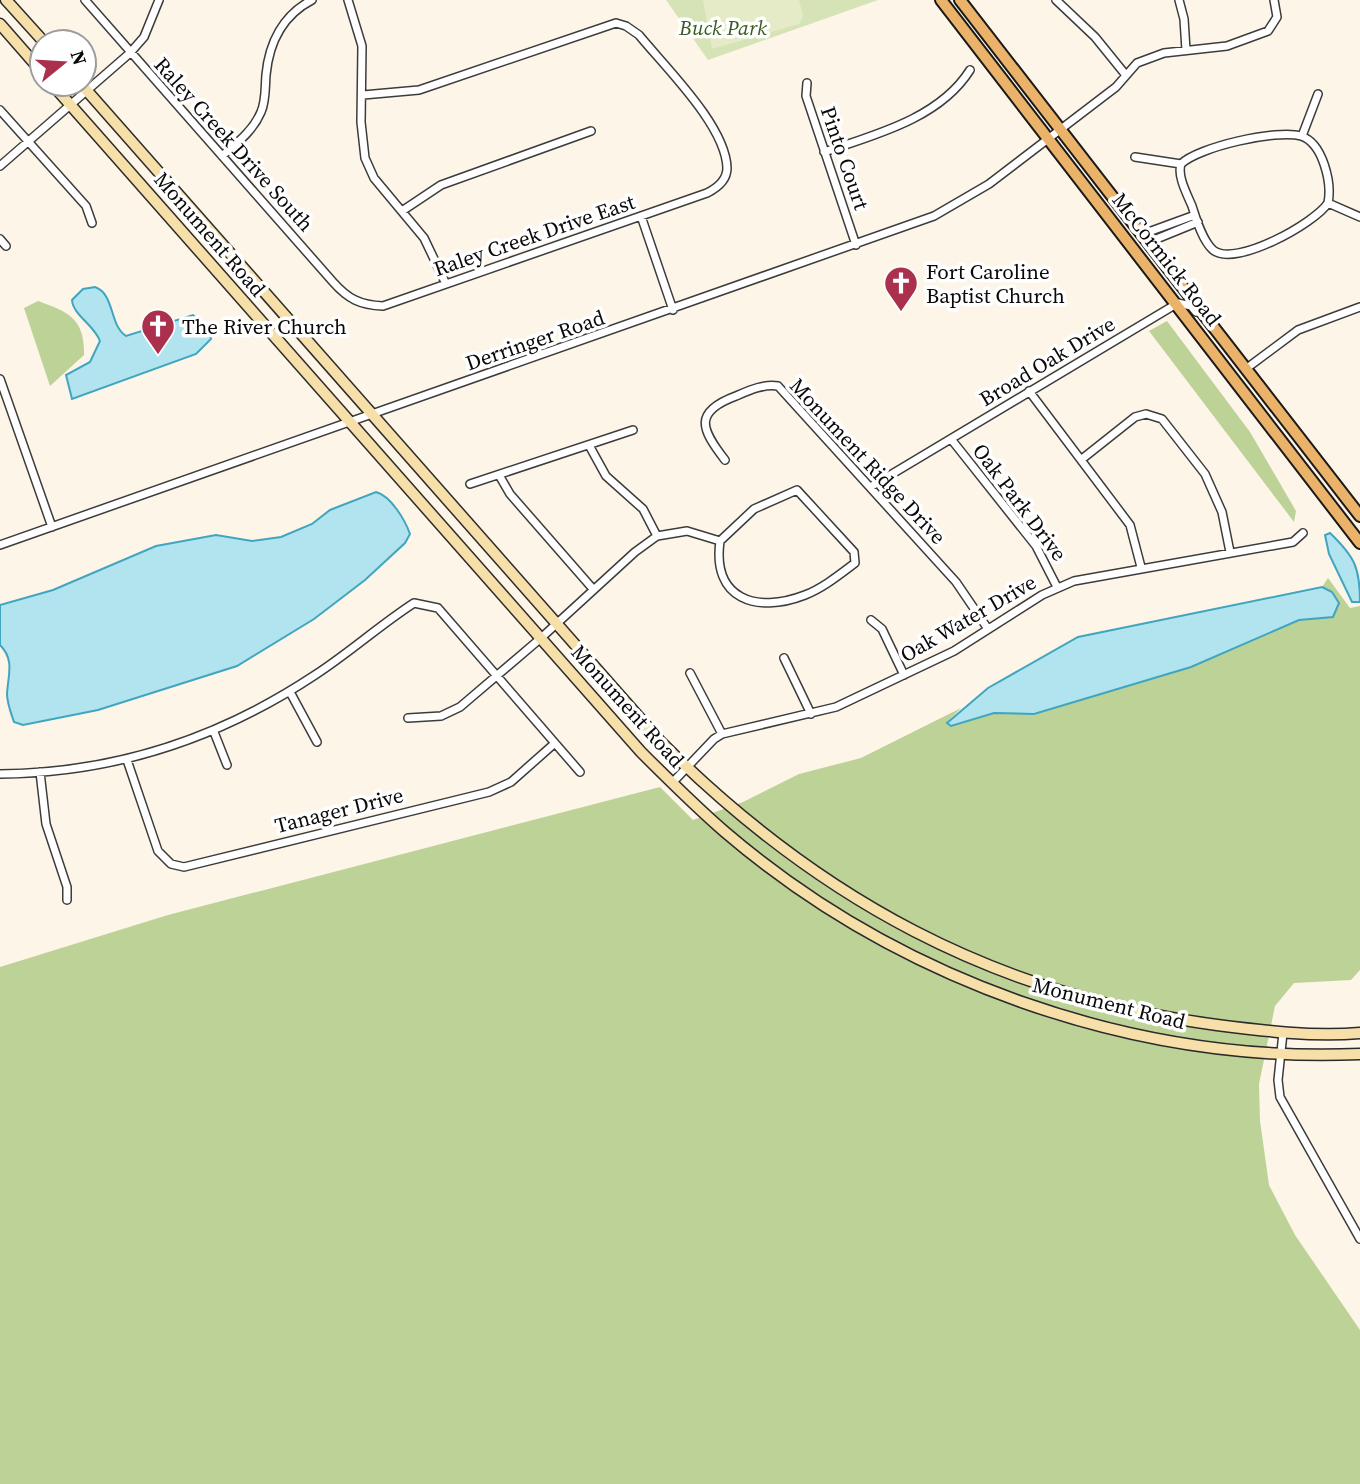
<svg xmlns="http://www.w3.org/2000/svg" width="1360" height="1484" font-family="'Source Serif 4',serif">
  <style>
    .green { fill: #d6e3b6 }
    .forest { fill: #bdd297 }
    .pitch { fill: #e5ebc7 }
    .water { fill: #b2e4ef; stroke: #40a5bf; stroke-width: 2 }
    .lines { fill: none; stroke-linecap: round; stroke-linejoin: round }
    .minor-casing { stroke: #3c3c3c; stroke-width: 10 }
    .secondary-casing { stroke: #2b2b2b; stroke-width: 13 }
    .primary-casing { stroke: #1a1a1a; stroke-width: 14 }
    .minor { stroke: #fff; stroke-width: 7 }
    .secondary { stroke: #f7dfa9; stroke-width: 10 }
    .primary { stroke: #ebb26a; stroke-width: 10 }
    .labels { text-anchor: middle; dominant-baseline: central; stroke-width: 7; stroke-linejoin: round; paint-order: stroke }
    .park-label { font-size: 21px; font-style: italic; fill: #385921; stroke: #fff }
    .street-label { font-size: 21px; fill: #090909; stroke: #fff }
    .poi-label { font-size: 21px; fill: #090909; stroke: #fff; text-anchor: start }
  </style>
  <rect width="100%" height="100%" fill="#fdf5e8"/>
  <!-- green -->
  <path class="green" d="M666,0h212l-170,60z"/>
  <!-- forest -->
  <path class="forest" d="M38,301c31,11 47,18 46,54l-34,31 -26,-78z
    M1167,321l83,111 46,79 -2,11 -145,-191z
    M1328,578l22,30 10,-2v364l-9,10 -57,3 -19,23 -16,78 1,37 9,64 26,50 65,95v154h-1360v-517l168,-52 492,-128 33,33 50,-18 56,-28 62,-16 100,-50 -14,14 4,4 43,-13 40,1 157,-47 108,-47 34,-3 -1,-25 -10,-5z"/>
  <!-- pitch -->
  <path class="pitch" d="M799,0l4,16 -4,8 -87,25 -9,-49z"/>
  <!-- water -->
  <path class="water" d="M95,287c20,7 14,38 31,49l67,-21 16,13 2,11 -15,15 -124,45 -6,-24 24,-13 10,-21c-6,-16 -27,-26 -28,-41l11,-11z
    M376,492c15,4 29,28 34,42l-5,9 -40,37 -51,39 -77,47 -139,44 -75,15 -9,-3c-3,-9 -7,-19 -7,-28 1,-19 8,-34 -7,-49v-40l53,-15 103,-44 60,-11 36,6 29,-4 31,-13 18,-14z
    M1330,533c25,24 30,35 30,69h-8l-23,-48 -4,-19z
    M1322,587l10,5 7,11 -6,14 -34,3 -108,47 -157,47 -40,-1 -43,13 -4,-3 41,-35 90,-51z"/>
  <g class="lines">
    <!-- minor casing -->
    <g class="minor-casing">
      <path id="minor" d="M85,0l248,282c15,17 27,23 50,24l324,-113c10,-5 20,-13 20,-25 -1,-42 -62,-101 -88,-133l-13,-9 -10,-3 -197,67 -56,5
        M348,0l14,46 -1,76 4,36 9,20 50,60 22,46
        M1056,0l39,37 30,37
        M1179,0l5,19 2,31
        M807,83l-1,13 50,149
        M0,110l86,96 6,17
        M1302,136l16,-42
        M824,152c51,-17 116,-34 146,-82
        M222,156c15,-13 31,-25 39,-44 5,-11 4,-25 5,-37 3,-32 17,-60 46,-75
        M1135,157l46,7
        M1181,164c-4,12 6,30 11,42 4,12 10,34 21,44 22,18 102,-27 115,-47
        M1181,164c17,-17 96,-35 120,-28 22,7 31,47 27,67
        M0,166l130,-113 14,-16 15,-37
        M1328,203l32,14
        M402,211l39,-26 150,-54
        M641,216l32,94
        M1143,234l52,-19
        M0,239l6,7
        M1149,242l49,-20
        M1247,368l51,-38 62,-23
        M0,379l52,148
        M1029,391l101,134 11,42
        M951,439l85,107 21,41
        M590,447l16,29 37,33 14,27
        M1082,459l53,-42 11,-3 16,5 43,55 17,38 8,40
        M725,460c-24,-31 -32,-48 11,-64 14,-6 27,-12 42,-10l178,196 32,47
        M499,475l11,19 83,95
        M470,484l163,-54
        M872,486l306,-183 13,3 5,6
        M797,490l57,62 1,11c-16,12 -32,25 -50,32 -49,19 -93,4 -85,-54l34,-32z
        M0,545l934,-329 55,-32 127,-97 21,-24 27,-10 63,-7 41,-15 9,-14 -3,-17
        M871,620l11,9 22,46
        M784,658l27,56
        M690,673l32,61
        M290,692l27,50
        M408,718l33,-2 19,-9 81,-69 94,-86 22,-16 30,-5 33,10
        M214,732l13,33
        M127,760l31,91 13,13 13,3 305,-75 22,-10 44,-39
        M40,772l6,52 21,63v13
        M0,774c115,-1 220,-36 315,-99 34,-22 65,-50 99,-72l24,5 142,164
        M672,783l42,-44 8,-5 114,-27 118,-56 88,-56 32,-14 219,-39 10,-9
        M1283,1033l-5,47 2,17 80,142"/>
    </g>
    <!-- secondary casing -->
    <g class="secondary-casing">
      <path id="secondary" d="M6,0l38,42
        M0,24l42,48
        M52,84l589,668c27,27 55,55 84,80 173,148 408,232 635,222
        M81,84l579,657c158,158 334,254 557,284 47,6 96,12 143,8"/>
    </g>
    <!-- primary casing -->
    <g class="primary-casing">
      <path id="primary" d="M941,0l419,543
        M960,0l400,516"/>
    </g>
    <!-- minor -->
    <use href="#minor" class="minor"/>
    <!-- secondary -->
    <use href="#secondary" class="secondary"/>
    <!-- primary -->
    <use href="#primary" class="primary"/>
  </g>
  <!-- icons -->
  <defs>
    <g id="church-pin" transform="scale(1.75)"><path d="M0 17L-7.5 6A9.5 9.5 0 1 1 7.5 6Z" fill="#aa304e" stroke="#fff"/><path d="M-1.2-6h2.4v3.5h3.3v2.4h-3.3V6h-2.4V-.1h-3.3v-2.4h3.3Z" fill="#fff"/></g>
  </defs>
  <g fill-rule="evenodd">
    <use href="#church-pin" x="901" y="283"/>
    <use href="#church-pin" x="158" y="326"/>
  </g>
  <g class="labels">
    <!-- park labels -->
    <g class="park-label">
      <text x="723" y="27">Buck Park</text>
    </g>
    <!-- street labels -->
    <g class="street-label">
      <text transform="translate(234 144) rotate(48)">Raley Creek Drive South</text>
      <text transform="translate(845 158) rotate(71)">Pinto Court</text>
      <text transform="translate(210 234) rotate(49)">Monument Road</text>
      <text transform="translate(534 235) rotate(-19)">Raley Creek Drive East</text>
      <text transform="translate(1167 259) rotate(52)">McCormick Road</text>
      <text transform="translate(535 340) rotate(-19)">Derringer Road</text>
      <text transform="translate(1047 361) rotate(-31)">Broad Oak Drive</text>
      <text transform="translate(868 461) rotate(47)">Monument Ridge Drive</text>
      <text transform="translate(1020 502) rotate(53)">Oak Park Drive</text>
      <text transform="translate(968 618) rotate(-30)">Oak Water Drive</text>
      <text transform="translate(628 706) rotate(48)">Monument Road</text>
      <text transform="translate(339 810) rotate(-14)">Tanager Drive</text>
      <text transform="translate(1109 1003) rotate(14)">Monument Road</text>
    </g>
    <!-- poi labels -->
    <g class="poi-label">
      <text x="926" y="271">Fort Caroline<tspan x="926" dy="24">Baptist Church</tspan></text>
      <text x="182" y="326">The River Church</text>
    </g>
  </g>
  <!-- north arrow -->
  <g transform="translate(63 63) rotate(72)"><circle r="33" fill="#ffffff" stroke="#9d9d9d" stroke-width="2"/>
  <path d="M0-5L12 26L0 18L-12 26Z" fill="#aa304e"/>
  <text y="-10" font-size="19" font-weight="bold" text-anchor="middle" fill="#090909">N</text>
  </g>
</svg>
